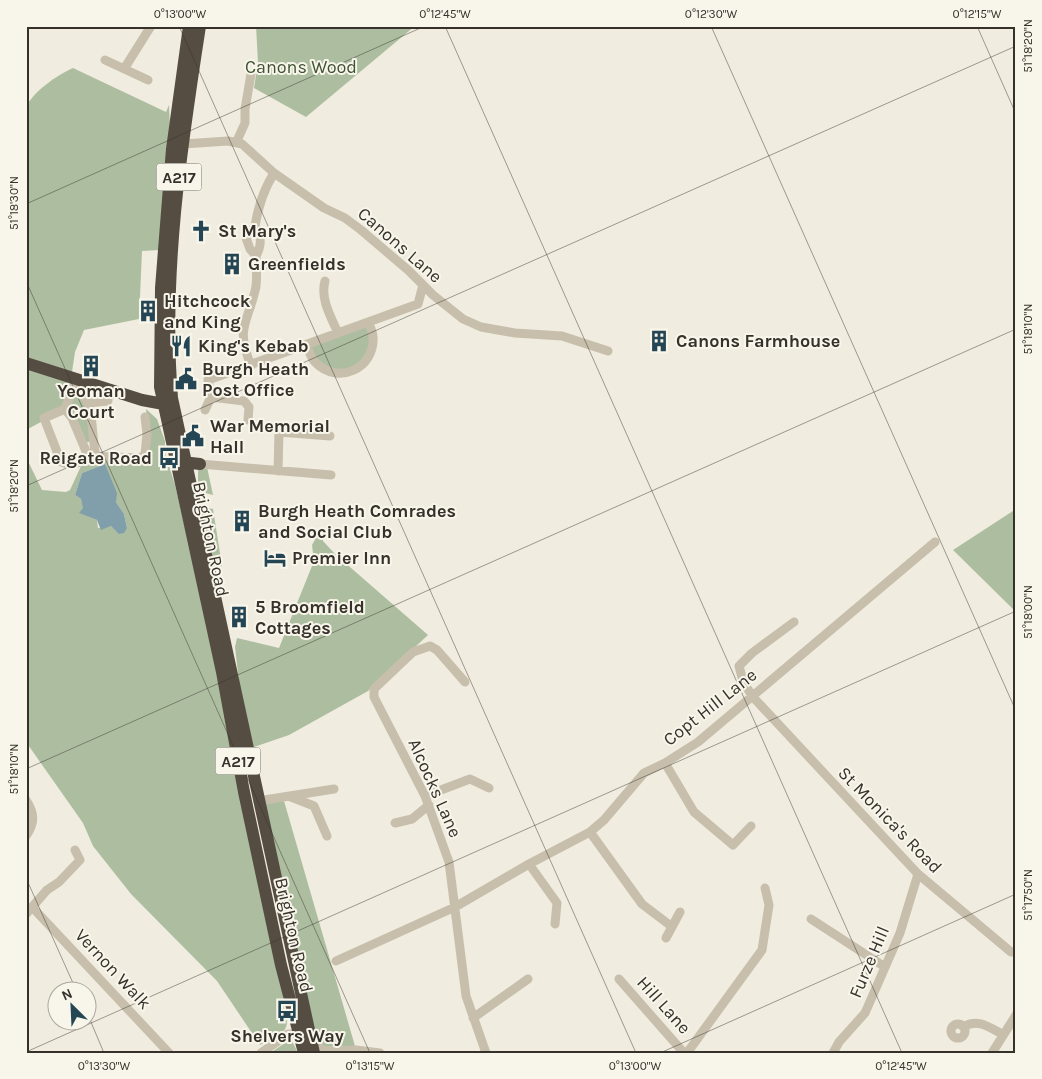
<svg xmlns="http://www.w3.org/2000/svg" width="1042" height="1079" font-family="Karla,sans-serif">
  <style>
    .green { fill: #adbea0; fill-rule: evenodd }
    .water { fill: #819faa }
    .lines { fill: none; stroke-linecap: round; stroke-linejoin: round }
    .minor { stroke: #c7bfac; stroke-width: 9 }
    .highway { stroke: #564d42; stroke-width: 12 }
    .ticks { fill: none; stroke: #36312a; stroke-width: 1; stroke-opacity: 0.45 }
    .labels { text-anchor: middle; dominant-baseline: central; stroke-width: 4; stroke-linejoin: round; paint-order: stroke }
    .shield { fill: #f8f5eb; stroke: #706c64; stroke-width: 1 }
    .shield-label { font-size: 16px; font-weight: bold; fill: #36312a }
    .park-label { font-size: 18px; fill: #3e5131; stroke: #f8f5eb }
    .poi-label { font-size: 18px; font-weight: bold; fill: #36312a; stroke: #f8f5eb; text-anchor: start }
    .street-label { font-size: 18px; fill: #36312a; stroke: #f8f5eb }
    .neatline { fill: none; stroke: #36312a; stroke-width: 2 }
    .ticks-label { font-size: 12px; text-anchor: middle; fill: #36312a }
  </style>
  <rect width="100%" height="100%" fill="#f0ecdf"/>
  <!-- green -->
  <path class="green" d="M256,26h159l-109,91 -52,-29 4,-26z
    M73,68l93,44 3,-7 1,23 -10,122 -18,1 -3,68 -55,11 -9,22 -3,20 -46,-15v-250c9,-17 30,-31 47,-39z
    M368,322l5,15 -13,31 -34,3 -19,-25z
    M26,368l93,30 -31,6 4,37 -8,2 -19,-34 -39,21z
    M146,409l11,10 8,22v12l10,32 36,154 73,358 -2,7c12,27 1,30 -22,41l-43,-64 -86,-87 -38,-48 -10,-23 -57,-81v-285l16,33 24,2 4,-2 11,-24 10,-7 51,3 8,-9zM105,464l11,38 8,12 3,14h-13l-3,-2 -13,2 -1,-8 -17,-7 4,-5 -3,-9 -6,-4 7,-22z
    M207,467l6,28 -15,-4v-22z
    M208,508l5,1 9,57 -6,1 -4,-4 -12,-50z
    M1016,509v103l-63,-62z
    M322,527l1,14 12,13 93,81 -60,56 -79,44 -38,13 -9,-40 -7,-61 2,-9 42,10 35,-87 -2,-16z
    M284,801l71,245 -33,1 -6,-6 -53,-237z
    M292,1041l6,12h-28l15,-10z"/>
  <!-- water -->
  <path class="water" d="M105,464l12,29 -1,9 8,12 3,14 -3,5 -5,1 -8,-8 -10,4 -4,-10 -18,-7 4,-5 -2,-9 -6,-4 7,-22z"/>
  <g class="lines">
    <!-- minor -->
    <path class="minor" d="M105,60l43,20
      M124,69l27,-43
      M236,143l9,-20v-14l6,-35
      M183,144l45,-3 14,3 32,29 50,35 21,10 16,12 47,40 25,25 30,24 18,8 34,6 47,3 46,15
      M256,256c6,-11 6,-20 -1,-30 3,-19 9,-37 19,-53
      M256,265h39
      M325,281c-5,18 6,36 13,52
      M307,346c2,5 4,13 9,17 22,22 59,6 57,-26 0,-5 -3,-11 -5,-15
      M251,366c-15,-39 -5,-39 4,-75 3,-10 1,-24 1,-35l-6,-7 -4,-11 9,-12
      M75,379c-1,12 8,14 13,24 5,11 4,38 8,53
      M88,403l20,-2
      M65,409l9,-23
      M205,410l6,-13
      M248,420l1,-13 -5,-6 -33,-4 -3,-17 210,-76 5,-19
      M88,456l-16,-38 -7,-9 -21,9 17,44c11,5 19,2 27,-6l51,2 6,-3 2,-21 -2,-17
      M200,464l131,11
      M278,471l1,-39 51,4
      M794,622l-42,31 -13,13 4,15 9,15 166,178 93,78h5
      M465,682l-28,-32 -7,-4 -17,6 -39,37v8l51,99 24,66 17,134 20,57
      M665,763l29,49 39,33 18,-19
      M425,796l45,-17 19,9
      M291,797l23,9 13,30
      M26,800c9,14 9,23 0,36
      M258,801l76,-12
      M395,823l17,-4 17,-14
      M590,832l52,72 29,22
      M529,864l28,39 -2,21
      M33,908l136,145
      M26,914l21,-24 12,-8 21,-22 -5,-10
      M811,919l74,48
      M666,938l14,-26
      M336,961l119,-54 74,-43 61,-32 14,-12 40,-47 21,-10 33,-21 237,-200
      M619,979l65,74
      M473,1018l55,-39
      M951 1031a7 7 0 1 1 14 0a7 7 0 1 1-14 0Z
      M963,1027c15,-9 26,0 39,7
      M312,1041l12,10 32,-1 24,3
      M261,1053l27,-19h11
      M687,1053l75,-103 7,-45 -4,-17
      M833,1053l6,-11 26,-29 35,-80 18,-59
      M992,1053l24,-38"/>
    <!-- highway -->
    <path class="highway" d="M189,26l-17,123 -11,139 -1,99 62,285 22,120 37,173 23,88
      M200,26c-19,122 -38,248 -28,372l142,655
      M26,363l116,37 27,5
      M181,468l10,-5 9,1"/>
  </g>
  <!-- ticks -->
  <path class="ticks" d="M179,26l457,1027M445,26l457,1027M711,26l305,685M977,26l39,88M26,204l399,-178M26,281l344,772M26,486l990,-440M26,769l990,-440M26,878l51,114M88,1015l16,38M26,1052l990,-441M660,1053l356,-159"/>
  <!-- icons -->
  <defs>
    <g id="church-bare" transform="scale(1.725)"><path d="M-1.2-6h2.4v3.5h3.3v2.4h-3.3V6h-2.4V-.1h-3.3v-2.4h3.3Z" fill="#244553" stroke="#f8f5eb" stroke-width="2.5" paint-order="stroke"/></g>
    <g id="building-bare" transform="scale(1.725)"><path d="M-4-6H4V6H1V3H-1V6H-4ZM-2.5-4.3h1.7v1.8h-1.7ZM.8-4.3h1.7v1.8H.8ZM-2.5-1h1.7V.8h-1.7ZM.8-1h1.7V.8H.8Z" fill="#244553" stroke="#f8f5eb" stroke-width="2.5" paint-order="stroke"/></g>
    <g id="restaurant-bare" transform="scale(1.725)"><path d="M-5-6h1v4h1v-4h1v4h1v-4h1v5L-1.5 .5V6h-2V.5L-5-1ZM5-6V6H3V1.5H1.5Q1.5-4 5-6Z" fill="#244553" stroke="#f8f5eb" stroke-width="2.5" paint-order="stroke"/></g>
    <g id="civic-bare" transform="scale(1.725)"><path d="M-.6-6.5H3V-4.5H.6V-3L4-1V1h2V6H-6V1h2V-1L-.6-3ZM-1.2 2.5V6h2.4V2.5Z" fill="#244553" stroke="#f8f5eb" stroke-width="2.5" paint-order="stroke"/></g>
    <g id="bus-bare" transform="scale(1.725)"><path d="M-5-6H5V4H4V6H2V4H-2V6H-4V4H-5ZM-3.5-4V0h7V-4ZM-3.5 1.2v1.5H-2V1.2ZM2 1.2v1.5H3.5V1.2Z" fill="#244553" stroke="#f8f5eb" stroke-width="2.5" paint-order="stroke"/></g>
    <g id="hotel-bare" transform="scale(1.725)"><path d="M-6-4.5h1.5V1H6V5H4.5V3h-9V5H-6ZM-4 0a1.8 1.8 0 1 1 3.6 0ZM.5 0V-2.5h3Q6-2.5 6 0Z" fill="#244553" stroke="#f8f5eb" stroke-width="2.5" paint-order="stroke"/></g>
  </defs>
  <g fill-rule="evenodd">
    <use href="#church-bare" x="201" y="231"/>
    <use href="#building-bare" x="232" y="264"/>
    <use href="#building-bare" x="148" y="311"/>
    <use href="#building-bare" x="659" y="341"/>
    <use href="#restaurant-bare" x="181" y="346"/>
    <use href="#building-bare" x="91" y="366"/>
    <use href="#civic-bare" x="186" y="379"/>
    <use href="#civic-bare" x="193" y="436"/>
    <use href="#bus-bare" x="169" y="458"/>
    <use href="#building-bare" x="242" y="521"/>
    <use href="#hotel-bare" x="275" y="558"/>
    <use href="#building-bare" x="239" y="617"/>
    <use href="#bus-bare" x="287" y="1011"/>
  </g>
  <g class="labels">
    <!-- shield labels -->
    <g class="shield">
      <rect x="156.5" y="163.5" width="45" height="27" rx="4"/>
      <rect x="215.5" y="747.5" width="45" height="27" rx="4"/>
    </g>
    <g class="shield-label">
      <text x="179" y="177">A217</text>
      <text x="238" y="761">A217</text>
    </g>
    <!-- park labels -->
    <g class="park-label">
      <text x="301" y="67">Canons Wood</text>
    </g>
    <!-- poi labels -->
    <g class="poi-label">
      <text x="218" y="231">St Mary's</text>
      <text x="248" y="264">Greenfields</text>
      <text x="164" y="301">Hitchcock<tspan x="164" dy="21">and King</tspan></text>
      <text x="676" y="341">Canons Farmhouse</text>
      <text x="198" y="346">King's Kebab</text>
      <text x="202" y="369">Burgh Heath<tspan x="202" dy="21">Post Office</tspan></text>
      <text x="91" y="391" text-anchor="middle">Yeoman<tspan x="91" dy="21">Court</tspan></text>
      <text x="210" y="426">War Memorial<tspan x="210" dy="21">Hall</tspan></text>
      <text x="152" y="458" text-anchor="end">Reigate Road</text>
      <text x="258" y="511">Burgh Heath Comrades<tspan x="258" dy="21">and Social Club</tspan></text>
      <text x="292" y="558">Premier Inn</text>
      <text x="255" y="607">5 Broomfield<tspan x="255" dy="21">Cottages</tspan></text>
      <text x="287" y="1036" text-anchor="middle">Shelvers Way</text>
    </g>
    <!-- street labels -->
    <g class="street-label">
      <text transform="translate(400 245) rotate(41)">Canons Lane</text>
      <text transform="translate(211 539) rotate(78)">Brighton Road</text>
      <text transform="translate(710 707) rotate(-38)">Copt Hill Lane</text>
      <text transform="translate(435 788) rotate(66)">Alcocks Lane</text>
      <text transform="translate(890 820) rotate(46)">St Monica's Road</text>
      <text transform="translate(294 935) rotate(77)">Brighton Road</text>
      <text transform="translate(869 962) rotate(-67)">Furze Hill</text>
      <text transform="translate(113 969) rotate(47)">Vernon Walk</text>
      <text transform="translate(664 1005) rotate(48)">Hill Lane</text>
    </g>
  </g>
  <!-- border -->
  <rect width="1042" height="1079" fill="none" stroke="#f8f5eb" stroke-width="55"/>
  <!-- north arrow -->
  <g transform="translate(72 1006) rotate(336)"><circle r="24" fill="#f8f5eb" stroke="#aaa79e"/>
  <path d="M0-4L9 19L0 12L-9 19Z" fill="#244553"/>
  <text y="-8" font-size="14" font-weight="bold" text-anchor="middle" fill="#36312a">N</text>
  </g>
  <rect x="28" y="28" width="986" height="1024" class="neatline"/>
  <g class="ticks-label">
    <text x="180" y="18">0°13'00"W</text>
    <text x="445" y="18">0°12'45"W</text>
    <text x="711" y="18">0°12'30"W</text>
    <text x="977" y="18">0°12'15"W</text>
    <text transform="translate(1028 46) rotate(-90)" y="4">51°18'20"N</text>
    <text transform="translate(14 203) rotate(-90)" y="4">51°18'30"N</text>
    <text transform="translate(1028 329) rotate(-90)" y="4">51°18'10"N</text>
    <text transform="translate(14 486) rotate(-90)" y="4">51°18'20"N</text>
    <text transform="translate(1028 612) rotate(-90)" y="4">51°18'00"N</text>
    <text transform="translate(14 769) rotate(-90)" y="4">51°18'10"N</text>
    <text transform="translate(1028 895) rotate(-90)" y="4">51°17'50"N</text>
    <text x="104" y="1070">0°13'30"W</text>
    <text x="370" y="1070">0°13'15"W</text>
    <text x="635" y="1070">0°13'00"W</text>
    <text x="901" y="1070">0°12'45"W</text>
  </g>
</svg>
